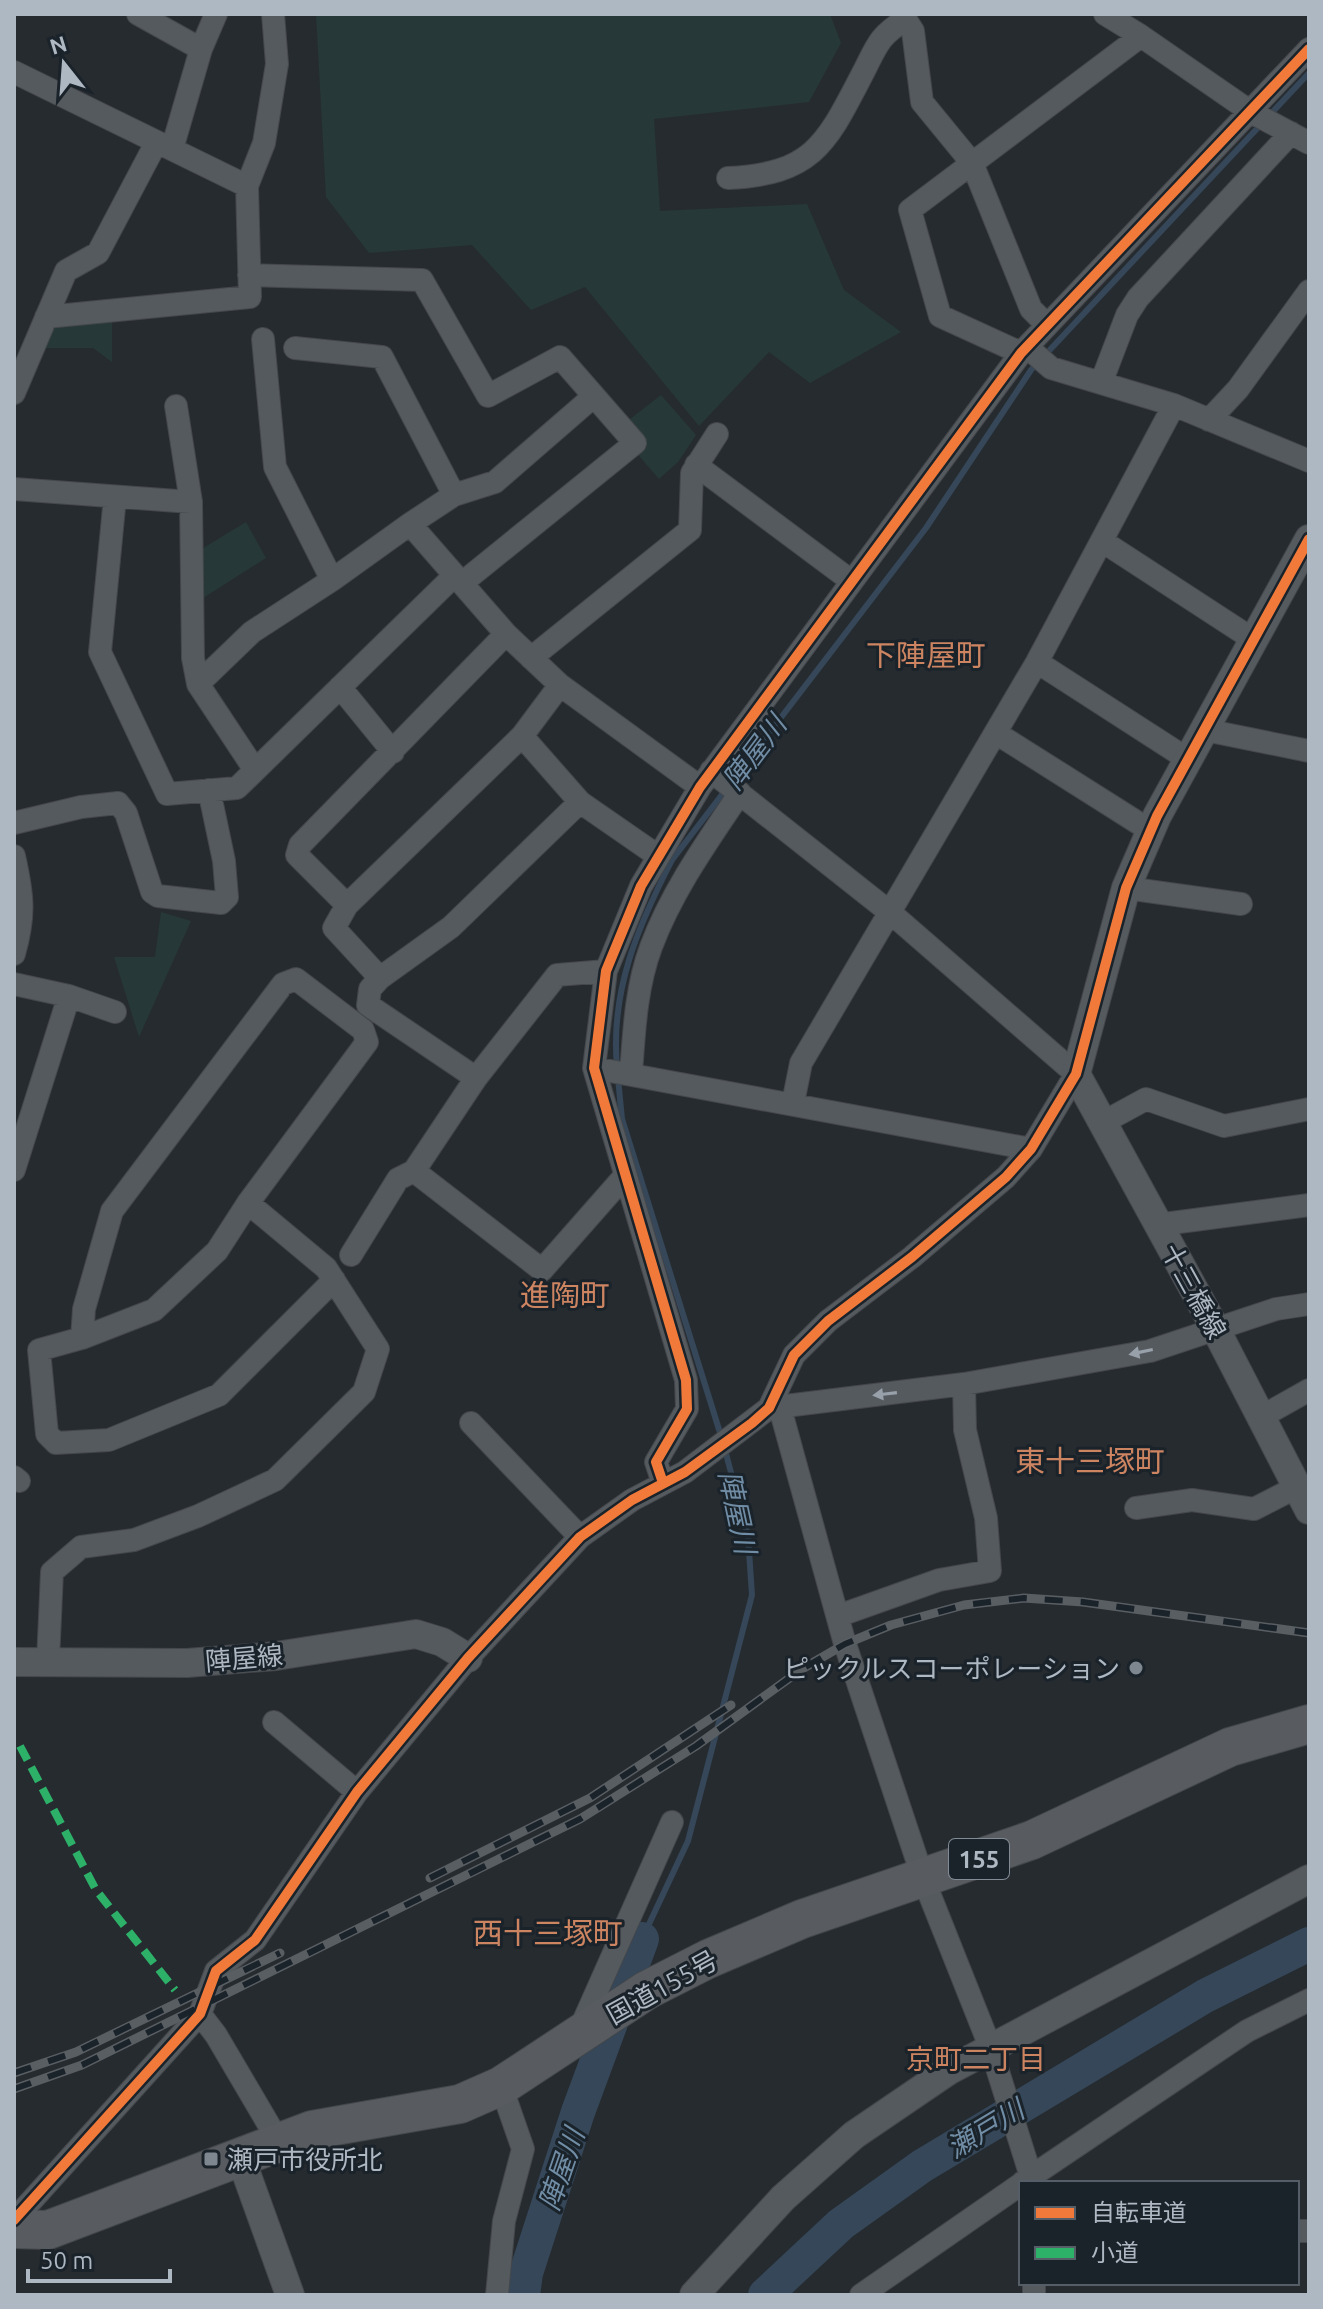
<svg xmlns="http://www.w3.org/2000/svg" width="1323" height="2309" font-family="Ubuntu,'Noto Sans JP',sans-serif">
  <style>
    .green { fill: #263837 }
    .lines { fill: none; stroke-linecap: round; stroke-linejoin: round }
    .stream { stroke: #354758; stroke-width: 6 }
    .river { stroke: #354758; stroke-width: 34 }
    .minor-casing { stroke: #44474b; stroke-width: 24 }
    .tertiary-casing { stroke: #44474b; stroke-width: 30 }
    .trunk-casing { stroke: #42474c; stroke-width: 40 }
    .minor { stroke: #555a5f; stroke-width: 22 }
    .tertiary { stroke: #555a5f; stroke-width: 28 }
    .trunk { stroke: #585c60; stroke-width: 38 }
    .rail-casing { stroke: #595e63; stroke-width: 9 }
    .rail { stroke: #1a222a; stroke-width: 6; stroke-dasharray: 18; stroke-linecap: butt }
    .quiet { stroke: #2db169; stroke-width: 8; stroke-dasharray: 16 8; stroke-linecap: butt }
    .cycleway-casing { stroke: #1a222a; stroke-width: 15 }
    .cycleway { stroke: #f17a3a; stroke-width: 10 }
    .oneway { fill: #98a0aa }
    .poi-dot { fill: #7e8790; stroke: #1a222a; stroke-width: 3 }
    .labels { text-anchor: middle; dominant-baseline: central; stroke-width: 6; stroke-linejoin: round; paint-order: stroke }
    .shield { fill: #1a222a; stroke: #828b95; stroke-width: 2 }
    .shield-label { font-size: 24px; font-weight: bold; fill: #aeb8c3 }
    .street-label { font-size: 26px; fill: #aeb8c3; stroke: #1a222a }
    .poi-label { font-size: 26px; fill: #aeb8c3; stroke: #1a222a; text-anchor: end }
    .water-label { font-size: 28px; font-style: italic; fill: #708da5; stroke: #1a222a }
    .neighbourhood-label { font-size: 28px; fill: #cc8461; stroke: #1a222a }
    .quarter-label { font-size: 30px; fill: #cc8461; stroke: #1a222a }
  </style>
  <rect width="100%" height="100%" fill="#262b30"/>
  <!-- green -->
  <path class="green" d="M316,14h514l11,29 -32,59 -155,17 6,92 147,-7 37,86 57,42 -91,51 -41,-31 -70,74 -114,-139 -54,23 -59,-65 -103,8 -43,-56z
    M112,317v45l-19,-14h-54l11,-28z
    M661,395l35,40 -18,27 -19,17 -25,-29 -9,-27z
    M246,522l20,36 -66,42v-50z
    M161,912l30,9 -52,116 -25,-80h41z"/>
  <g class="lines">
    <!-- stream -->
    <path class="stream" d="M617,1067c-7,-76 21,-141 55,-207l254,-332 105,-158 278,-297
      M618,1078l4,41 100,320
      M642,1939l46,-98 64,-246 -4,-59 -23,-86"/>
    <!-- river -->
    <path class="river" d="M523,2295l3,-22 52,-161 64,-173
      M765,2295l76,-71 81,-58 283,-170 104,-52"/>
    <!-- minor casing -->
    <g class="minor-casing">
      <path id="minor" d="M138,14l63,35 15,-35
        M902,14l11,17 9,71 50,61 59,146 16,16
        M1105,14l36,22
        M14,72l233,114
        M172,149l29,-100
        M728,178c87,-4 99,-36 136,-107 13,-26 16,-36 41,-51
        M249,275l173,5 66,116 72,-39 75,86 -173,140
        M46,317l204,-20 -3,-111 17,-43 13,-79 -4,-50
        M263,339l12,128 57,113 78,-56 96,110 54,51 140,102
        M1027,347l24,21 123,37 135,56
        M295,348l87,9 72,138
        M1021,353l-81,-37 -30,-106 231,-174 110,76 58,31
        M1101,383l26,-68 11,-17 153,-165
        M14,393l52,-122 32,-18 58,-110
        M176,406l15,96 2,156 5,26 57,86
        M1209,420l29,-31 71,-98
        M696,465l154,115
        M14,489l177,13
        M115,497l-15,155 67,142 70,-6 217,-212
        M410,524l44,-29 41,-13 99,-86
        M1102,541l152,99
        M531,658l159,-128 2,-57 25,-39
        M1037,662l152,98
        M198,684l54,-52 80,-52
        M560,685l-38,51 -175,169 -13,23 46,50 -10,11 -2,16 108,73 81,-103 49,-4
        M340,687l53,65
        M1205,730l104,21
        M996,733l155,98
        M522,736l58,66 78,54
        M14,823l67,-16 37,-4 8,10 26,79 6,4 63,7 6,-6 -3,-36 -15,-71
        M14,856c9,40 11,59 0,98
        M1126,888l115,16
        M347,905l-50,-50 3,-10 206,-211
        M380,978l71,-51 129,-125
        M14,984l55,12 46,16
        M594,1068l437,81
        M631,1074c3,-42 5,-87 20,-127 21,-56 56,-105 89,-154
        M793,1103l8,-40 236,-401 137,-257
        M1102,1123l44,-24 78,27 85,-17
        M14,1170l55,-174
        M414,1171l128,99 81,-92
        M1156,1225l153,-20
        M351,1255l47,-76 16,-8 62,-93
        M82,1338l2,-29 28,-98 171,-227 13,-5 67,51 4,12 -119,161 -31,48 -63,59 -72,28 -43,12 8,84 9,9 53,-3 110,-45 115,-115
        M769,1408l195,-24 186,-33 126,-42 33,-5
        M780,1408l65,236 78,234 68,171 42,134
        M1261,1417l48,-27
        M471,1423l109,114
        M14,1477l5,4
        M663,1483l-7,-21 31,-53 -1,-29 -92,-312 12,-97 35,-85 59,-99 321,-434 288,-304
        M1136,1508l56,-8 62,9 43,-22
        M838,1616l101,-36 51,-9 -4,-53 -21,-88 -1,-46
        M48,1661l4,-89 29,-25 53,-7 64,-24 77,-36 89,-88 14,-43 -52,-81 -78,-65
        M274,1722l83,70
        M200,2014l16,21 63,107
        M580,2029l92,-207
        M1023,2182l224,-151 62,-31
        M14,2220l186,-206 16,-43 39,-31 102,-148 111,-134 112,-121 52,-37 53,-28 84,-64 25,-53 34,-34 84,-64 94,-80 25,-28 45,-75 -184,-160 -181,-143
        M1297,2231h12
        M1034,2283v12
        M497,2295l7,-74 19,-72 -22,-63
        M861,2295l160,-111"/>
    </g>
    <!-- tertiary casing -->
    <g class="tertiary-casing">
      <path id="tertiary" d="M1309,539l-152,277 -31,72 -50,186 139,254 94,182
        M14,1662l173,1 89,-7 140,-22 26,8 26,16
        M240,2156l50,139
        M694,2295l89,-97 71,-63 94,-64 361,-192"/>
    </g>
    <!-- trunk casing -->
    <g class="trunk-casing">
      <path id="trunk" d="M14,2229l34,1 264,-100 148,-26 41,-18 146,-96 61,-31 94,-40 230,-79 198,-93 79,-23"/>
    </g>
    <!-- minor -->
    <use href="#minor" class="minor"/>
    <!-- tertiary -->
    <use href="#tertiary" class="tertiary"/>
    <!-- trunk -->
    <use href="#trunk" class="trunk"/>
    <!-- rail casing -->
    <g class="rail-casing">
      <path id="rail" d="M430,1878l160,-80 141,-93
        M14,2073l62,-21 204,-99
        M14,2089l68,-24 498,-246 116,-73 106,-77 43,-25 46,-19 73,-20 60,-7 59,4 226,31"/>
    </g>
    <!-- rail -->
    <use href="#rail" class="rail"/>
    <!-- quiet -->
    <path class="quiet" d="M20,1746l76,144 79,100"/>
    <!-- cycleway casing -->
    <g class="cycleway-casing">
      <path id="cycleway" d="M663,1483l-7,-21 31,-53 -1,-29 -92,-312 12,-97 35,-85 59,-99 321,-434 288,-304
        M14,2220l186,-206 16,-43 39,-31 102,-148 111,-134 112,-121 52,-37 53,-28 67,-49 17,-15 25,-53 34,-34 84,-64 94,-80 25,-28 45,-75 50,-186 31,-72 152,-277"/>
    </g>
    <!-- cycleway -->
    <use href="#cycleway" class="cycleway"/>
  </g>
  <!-- one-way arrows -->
  <defs><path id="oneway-solid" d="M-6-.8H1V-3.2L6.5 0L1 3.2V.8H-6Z" transform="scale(2)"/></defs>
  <g class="oneway">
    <use href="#oneway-solid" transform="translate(1141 1352) rotate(168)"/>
    <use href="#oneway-solid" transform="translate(885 1394) rotate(173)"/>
  </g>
  <!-- markers -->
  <g class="poi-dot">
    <circle cx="1136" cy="1668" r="8"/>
    <rect x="203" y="2151" width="16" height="16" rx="4"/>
  </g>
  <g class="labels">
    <!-- shield labels -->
    <rect class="shield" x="949" y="1839" width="60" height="40" rx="6"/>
    <g class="shield-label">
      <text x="979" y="1859">155</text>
    </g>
    <!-- street labels -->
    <g class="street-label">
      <text transform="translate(1194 1291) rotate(61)">十三橋線</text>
      <text transform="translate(244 1658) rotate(-5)">陣屋線</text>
      <text transform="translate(662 1987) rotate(-29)">国道155号</text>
    </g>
    <!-- poi labels -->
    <g class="poi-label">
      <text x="1120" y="1668">ピックルスコーポレーション</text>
      <text x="227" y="2159" text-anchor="start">瀬戸市役所北</text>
    </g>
    <!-- water labels -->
    <g class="water-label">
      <text transform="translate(754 752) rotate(-53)">陣屋川</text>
      <text transform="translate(738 1512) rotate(78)">陣屋川</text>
      <text transform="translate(985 2128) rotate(-31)">瀬戸川</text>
      <text transform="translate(561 2169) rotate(-71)">陣屋川</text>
    </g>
    <!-- neighbourhood labels -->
    <g class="neighbourhood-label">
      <text x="976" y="2058">京町二丁目</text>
    </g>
    <!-- quarter labels -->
    <g class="quarter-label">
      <text x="926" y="655">下陣屋町</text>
      <text x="565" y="1295">進陶町</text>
      <text x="1090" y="1461">東十三塚町</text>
      <text x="548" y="1933">西十三塚町</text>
    </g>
  </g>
  <!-- border -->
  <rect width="1323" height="2309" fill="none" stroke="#aeb8c3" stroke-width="32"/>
  <!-- legend -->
  <rect x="1019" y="2181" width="280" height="104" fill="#1a222a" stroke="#555e67" stroke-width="2"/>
  <rect x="1035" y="2207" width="40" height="12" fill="#f17a3a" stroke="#555e67" stroke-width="2"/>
  <text x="1091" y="2221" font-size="24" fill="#aeb8c3">自転車道</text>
  <rect x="1035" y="2247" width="40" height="12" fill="#2db169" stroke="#555e67" stroke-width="2"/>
  <text x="1091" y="2261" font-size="24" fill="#aeb8c3">小道</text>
  <!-- north arrow -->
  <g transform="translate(64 64) rotate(343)" stroke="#1a222a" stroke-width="6" paint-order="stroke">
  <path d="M0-6L14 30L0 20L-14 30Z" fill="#aeb8c3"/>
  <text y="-12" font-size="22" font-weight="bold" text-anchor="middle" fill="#aeb8c3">N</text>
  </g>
  <!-- scale -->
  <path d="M28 2269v12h142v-12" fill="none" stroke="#aeb8c3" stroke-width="4"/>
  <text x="40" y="2269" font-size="24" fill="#aeb8c3" stroke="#1a222a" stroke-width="6" paint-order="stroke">50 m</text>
</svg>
